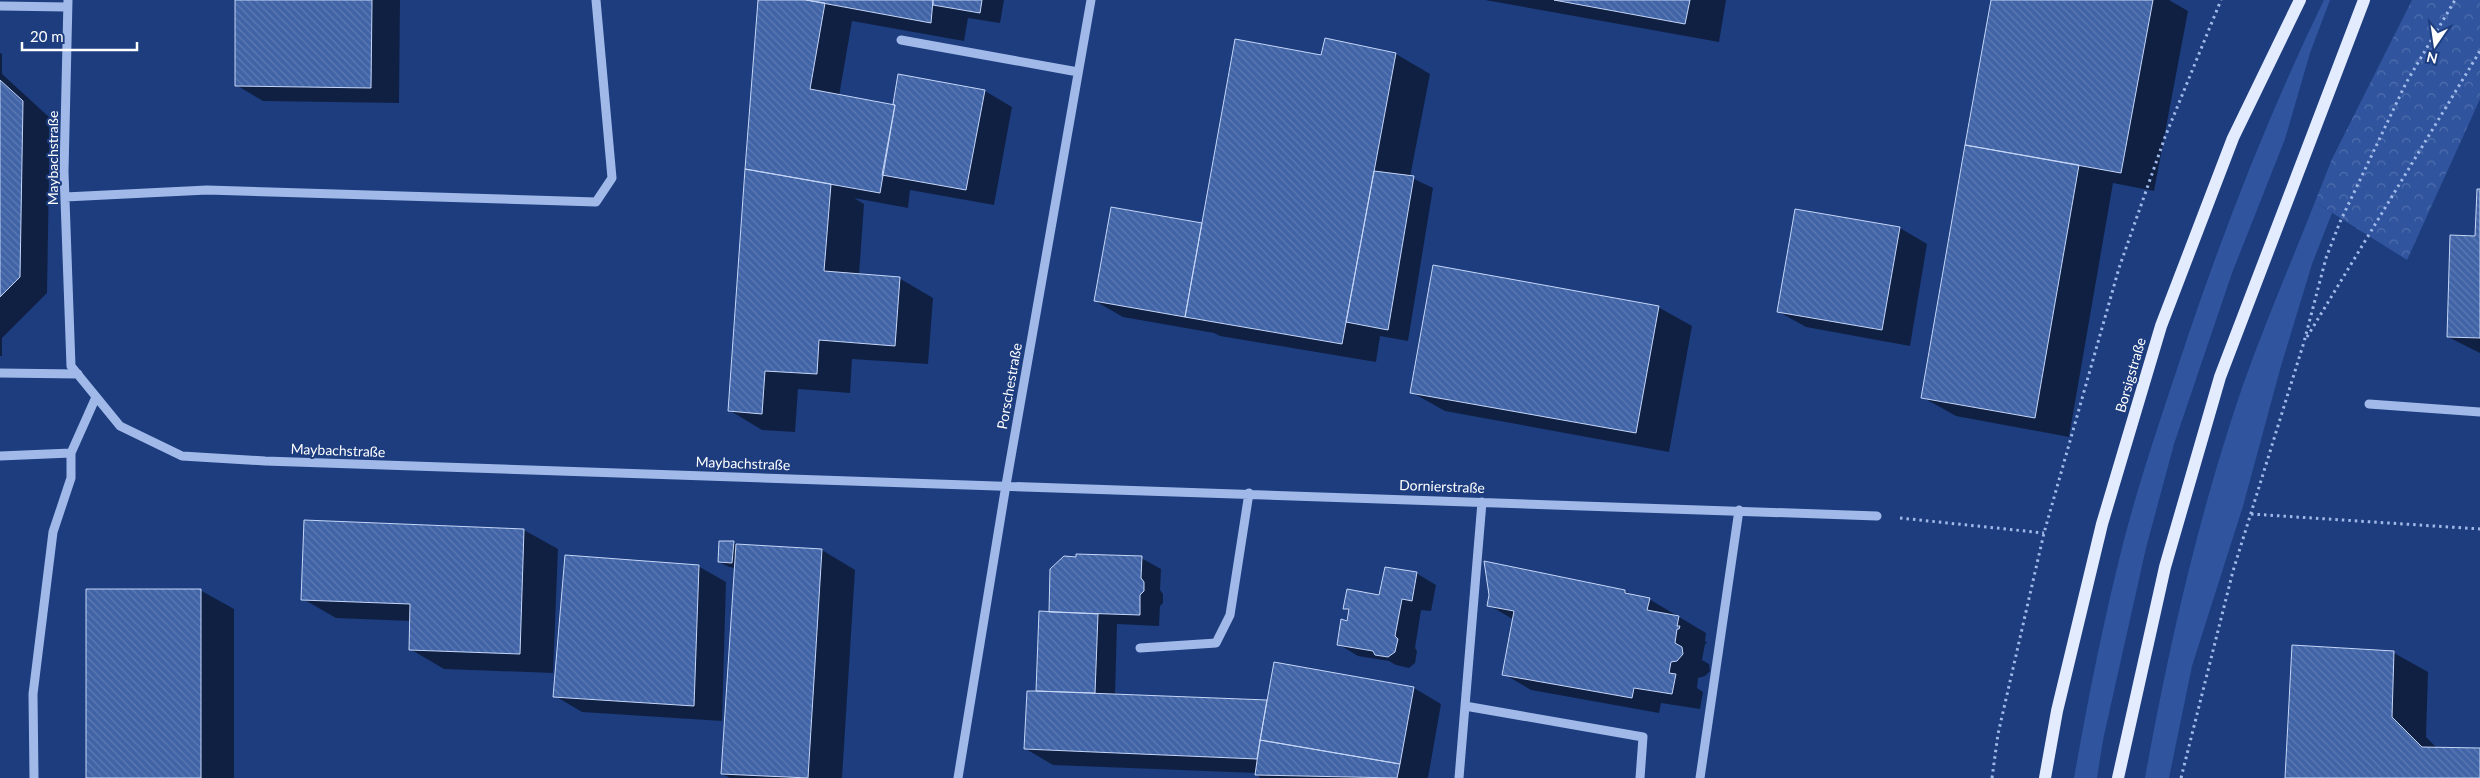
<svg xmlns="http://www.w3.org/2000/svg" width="2480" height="778" font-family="Lato,sans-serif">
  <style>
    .grass { fill: #30559e }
    .forest { fill: url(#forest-crowns) }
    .shadow { fill: #0007; fill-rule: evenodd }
    .building { fill: url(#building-back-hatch); stroke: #c5d6f7 }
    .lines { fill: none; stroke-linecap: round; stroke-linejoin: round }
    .path { stroke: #a0b9e9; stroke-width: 3; stroke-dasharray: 2.5 4; stroke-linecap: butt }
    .minor { stroke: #a0b9e9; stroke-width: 9 }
    .major { stroke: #e3ebfe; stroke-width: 12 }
    .labels { text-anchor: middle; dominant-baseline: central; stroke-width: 4; stroke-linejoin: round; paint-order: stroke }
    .street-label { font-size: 14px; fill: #fff; stroke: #1d3d7f }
  </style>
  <defs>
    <pattern id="forest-crowns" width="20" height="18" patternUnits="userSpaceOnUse" patternTransform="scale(1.25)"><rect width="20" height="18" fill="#30559e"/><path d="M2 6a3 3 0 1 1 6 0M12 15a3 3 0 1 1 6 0" fill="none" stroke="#4f6ead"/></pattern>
    <pattern id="building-back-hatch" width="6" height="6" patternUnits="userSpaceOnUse" patternTransform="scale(1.25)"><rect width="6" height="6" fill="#4164a7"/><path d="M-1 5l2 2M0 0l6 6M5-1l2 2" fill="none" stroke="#5e7bb4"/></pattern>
  </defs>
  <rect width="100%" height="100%" fill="#1d3d7f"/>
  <!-- grass -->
  <path class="grass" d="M2324,0h6l-20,53 -25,86 -53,134 -58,171 -28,104 -43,192 -6,38h-23c14,-79 30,-160 50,-238 18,-69 42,-137 64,-204 39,-115 83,-227 136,-336z
    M2315,202l17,11 -20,51 -31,102 -38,140 -51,160 -23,112h-24c24,-133 54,-265 98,-393 22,-62 48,-122 72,-183z"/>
  <!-- forest -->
  <path class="forest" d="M2412,0h68v99l-73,161 -92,-58 17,-43z"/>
  <!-- shadow -->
  <path class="shadow" d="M236,0h164l-1,103 -136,-2 -27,-16z
    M760,0h244l-4,23 -32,-5 -4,23 -112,-20 -13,75 55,9 5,-30 86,16 27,16 -18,98 -84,-15 -2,18 -54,-10 10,6 -5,71 40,3 34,20 -5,66 -76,-5 -2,34 -52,-4 -3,43 -33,-2 -33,-20z
    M1485,0h241l-7,42z
    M1992,0h177l19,11 -34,180 -41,-8 -44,254 -113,-21 -34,-19z
    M1326,39l70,15 34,20 -20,103 23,11 -25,153 -28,-5 -4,26 -156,-26 -6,-3 -91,-16 -28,-16 106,-77 120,-168z
    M0,53l2,1v20l48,44 -3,175 -45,45v18h-2z
    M2480,190v163l-32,-16 29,-100z
    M1900,228l27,16 -17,102 -104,-19 -27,-15z
    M1658,307l34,19 -23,126 -224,-41 -34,-19z
    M306,522l218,8 34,19 -5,124 -109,-4 -34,-20 1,-28 -75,-3 -33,-19z
    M734,543l4,2 84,5 33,20 -13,208h-112l-8,-4 14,-206 -7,-1 -10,-5z
    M1141,558l20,11 -1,21 3,4v9l-3,3 -1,20 -42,-2 -2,71 153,6 146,-13 27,16 -13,74h-168l-4,-5 -203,-8 -27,-16 15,-57 -4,-2 13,-77zM1252,754l6,4v3l-7,-4z
    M698,566l28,16 -4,139 -140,-9 -27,-16z
    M1416,573l20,12 -5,26 -10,-1 -6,38 2,3 -2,12 -6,5 -13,-3 -7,-4 -31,-5 -20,-12 12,-33 -6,-3 36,-11z
    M200,590l34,19v169h-147z
    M1625,591l8,5 16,3 57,34 -1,8 2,2 -2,1 -3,16 7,4 1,7 -5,5 -7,2 -1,10 6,4 -3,17 -39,-6 -2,10 -128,-23 -27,-16 10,-54 -25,-15z
    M2293,647l101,6 34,19 -2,65 11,11 43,1v29h-194z"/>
  <!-- building -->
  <path class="building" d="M235,0h137l-1,88 -136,-2z
    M758,0h48l19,3 -15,86 85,16 -15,88 -135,-24z
    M806,0h127l-2,23z
    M933,0h49l-2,13 -47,-8z
    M1554,0h136l-5,24z
    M1991,0h162l-32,173 -156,-28z
    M1325,38l71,15 -54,291 -157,-27 50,-278 86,16z
    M898,74l87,16 -19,100 -84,-15 13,-70 -2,-1z
    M0,80l23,21 -3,176 -20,20z
    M1965,145l114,20 -44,253 -114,-20z
    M745,169l86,15 -7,87 76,6 -5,69 -76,-6 -2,34 -52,-3 -3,43 -34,-3z
    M1374,171l40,5 -26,154 -42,-8z
    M2477,189h3v149l-33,-1 3,-102 25,1z
    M1111,207l91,16 -17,94 -91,-16z
    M1795,209l105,18 -18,103 -105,-18z
    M1433,265l226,41 -23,127 -226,-40z
    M304,520l220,9 -4,125 -111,-4 1,-46 -109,-4z
    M719,541h15l-2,22 -14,-1z
    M736,544l86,5 -14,229 -87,-4z
    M1076,554l66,2 -1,22 3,4v9l-4,4v20l-91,-3 1,-43 14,-13 12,1z
    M565,555l134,10 -5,141 -141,-9z
    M1484,561l141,29v3l25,5 -3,12 32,6 -2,10h3l-1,3h-2l-2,14 7,4 1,7 -6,7 -6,1 -2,11 7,1 -4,20 -38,-6 -2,10 -130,-23 12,-64 -27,-5 2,-11z
    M1385,567l32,5 -5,29 -10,-2 -7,37 3,3 -3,13 -7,5 -13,-2 -2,-4 -36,-6 4,-26 6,2 2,-12h-6l4,-20 32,6z
    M86,589h115v189h-115z
    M1039,611l59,3 -3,79 -59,-2z
    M2292,645l102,6 -2,66 30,30 58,1v30h-195z
    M1274,662l140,25 -14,77 -140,-24z
    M1027,691h9l231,9 -10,59 -233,-10z
    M1260,740l140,24 -3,14 -142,-3z"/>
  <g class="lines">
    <!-- path -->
    <path class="path" d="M2307,337l173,-286
      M2251,514l229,15
      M1900,518l144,15
      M1992,778l6,-44 46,-201 75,-265 46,-131 56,-137
      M2181,778l52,-207 71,-229 22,-84 14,-36 66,-139 49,-83"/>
    <!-- minor -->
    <path class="minor" d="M68,0l-4,172 7,194 49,60 62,30 83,5 1612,55
      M0,6l67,1
      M901,40l177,32
      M65,197l142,-7 389,12 16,-24 -16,-178
      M0,373l78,1
      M2369,404l111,8
      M0,456l71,-3 25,-56
      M1140,648l76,-5 14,-28 19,-122
      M1465,706l178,31 -3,41
      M34,778l-1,-84 20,-162 18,-54v-25
      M958,778l48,-293 85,-485
      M1459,778l23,-276
      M1700,778l39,-268"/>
    <!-- major -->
    <path class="major" d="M2045,778l12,-67 45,-187 59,-198 72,-188 67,-138
      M2118,778l47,-211 55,-190 144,-377"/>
  </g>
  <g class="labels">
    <!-- street labels -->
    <g class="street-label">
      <text transform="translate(52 158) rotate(-90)">Maybachstraße</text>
      <text transform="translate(2130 375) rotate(-74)">Borsigstraße</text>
      <text transform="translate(1009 386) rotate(-80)">Porschestraße</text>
      <text transform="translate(338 450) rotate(2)">Maybachstraße</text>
      <text transform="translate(743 463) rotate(2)">Maybachstraße</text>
      <text transform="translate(1442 486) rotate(2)">Dornierstraße</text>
    </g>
  </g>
  <!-- north arrow -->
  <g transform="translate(2435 45) rotate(193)" stroke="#1d3d7f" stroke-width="4" paint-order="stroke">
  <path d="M0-4L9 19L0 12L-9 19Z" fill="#ffffff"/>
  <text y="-8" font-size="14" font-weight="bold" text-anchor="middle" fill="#ffffff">N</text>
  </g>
  <!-- scale -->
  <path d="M22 42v8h115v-8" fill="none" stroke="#ffffff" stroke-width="2.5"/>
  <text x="30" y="42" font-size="15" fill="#ffffff" stroke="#1d3d7f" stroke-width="4" paint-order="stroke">20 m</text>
</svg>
